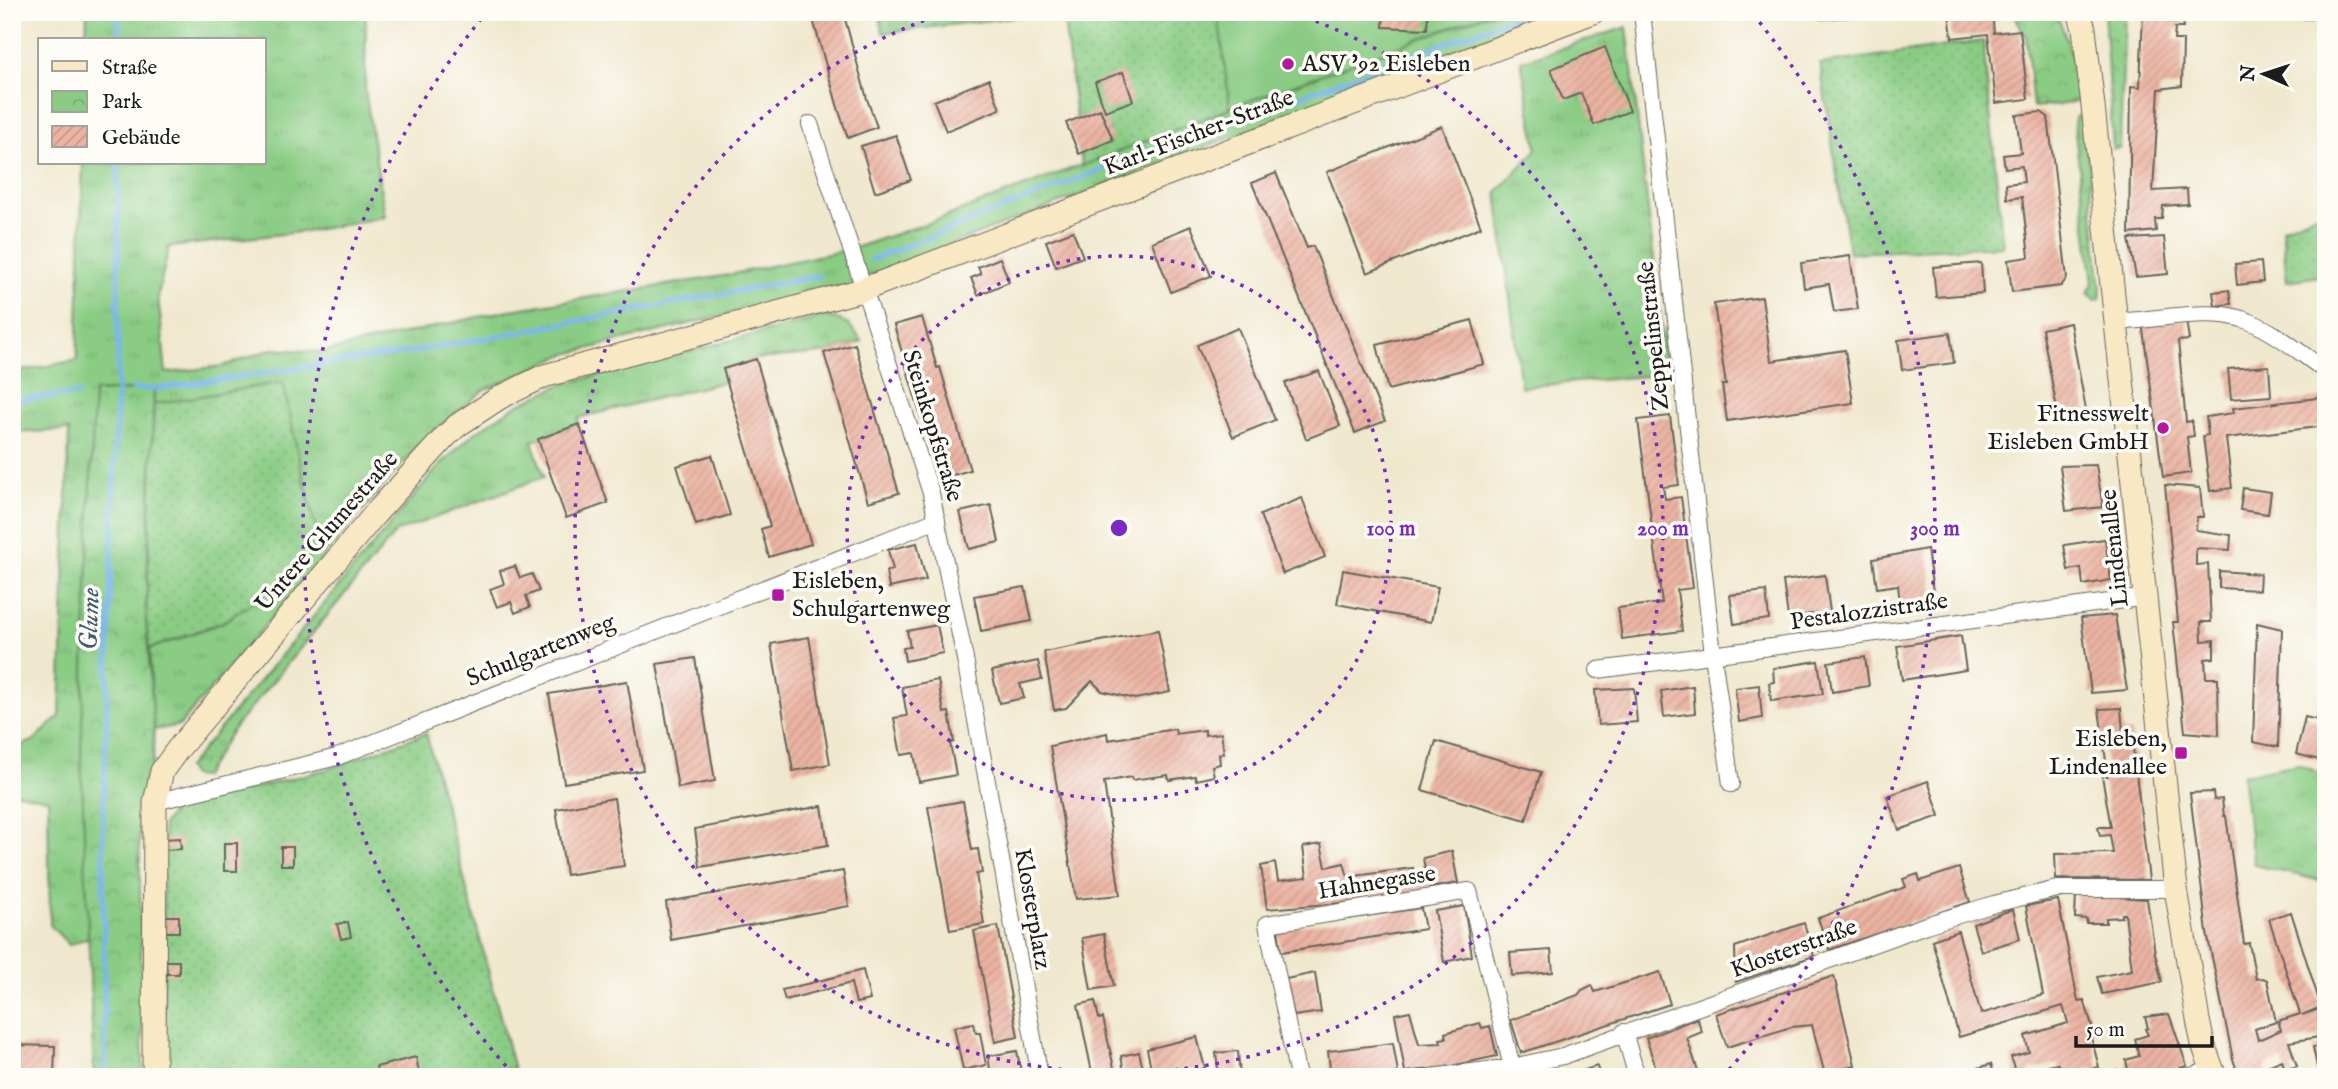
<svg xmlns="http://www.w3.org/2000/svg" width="2338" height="1089" font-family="'IM FELL English',serif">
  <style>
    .grass { fill: url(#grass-tufts); stroke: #537450; stroke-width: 2 }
    .park { fill: url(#park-crowns); stroke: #537450; stroke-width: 2 }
    .garden { fill: url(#garden-dots); stroke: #537450; stroke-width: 2 }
    .pitch { fill: #8acc84; stroke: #537450; stroke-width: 2 }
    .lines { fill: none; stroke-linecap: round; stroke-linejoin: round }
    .stream { stroke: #7bb6ed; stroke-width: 5 }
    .building { fill: url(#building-hatch); fill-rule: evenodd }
    .street-casing { stroke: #66635a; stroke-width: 18 }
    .secondary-casing { stroke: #66635a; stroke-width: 25 }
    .street { stroke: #fff; stroke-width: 16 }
    .secondary { stroke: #f8e8c3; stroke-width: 23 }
    .ring { fill: none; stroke: #7b2cbf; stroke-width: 3.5; stroke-dasharray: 3.5 7 }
    .poi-dot { fill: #b5179e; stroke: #fdfcf7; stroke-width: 2.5 }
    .labels { text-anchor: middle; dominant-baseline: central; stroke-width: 7; stroke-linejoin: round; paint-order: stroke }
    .poi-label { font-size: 24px; fill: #1c1c1c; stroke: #fdfcf7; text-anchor: start }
    .street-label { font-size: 24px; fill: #1c1c1c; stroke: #fdfcf7 }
    .water-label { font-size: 26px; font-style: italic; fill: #425a70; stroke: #fdfcf7 }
    .centre { fill: #7b2cbf; stroke: #fdfcf7; stroke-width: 3.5 }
    .ring-label { font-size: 21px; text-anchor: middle; font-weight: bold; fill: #7b2cbf; stroke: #fdfcf7; stroke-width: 7; stroke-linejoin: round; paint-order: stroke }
  </style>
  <defs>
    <pattern id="grass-tufts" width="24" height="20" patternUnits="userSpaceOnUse" patternTransform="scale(1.75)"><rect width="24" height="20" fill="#8acc84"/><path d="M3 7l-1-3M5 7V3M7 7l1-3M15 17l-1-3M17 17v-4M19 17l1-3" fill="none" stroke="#76af71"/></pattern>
    <pattern id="park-crowns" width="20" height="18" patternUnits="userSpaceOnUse" patternTransform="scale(1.75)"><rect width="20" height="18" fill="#8acc84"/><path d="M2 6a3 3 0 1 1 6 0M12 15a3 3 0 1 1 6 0" fill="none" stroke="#76af71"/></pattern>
    <pattern id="garden-dots" width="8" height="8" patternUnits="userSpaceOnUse" patternTransform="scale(1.75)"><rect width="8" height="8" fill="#8acc84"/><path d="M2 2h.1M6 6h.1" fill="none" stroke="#76af71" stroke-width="1.8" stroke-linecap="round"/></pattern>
    <pattern id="building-hatch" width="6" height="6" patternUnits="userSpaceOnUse" patternTransform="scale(1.75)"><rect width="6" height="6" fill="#ebb3a2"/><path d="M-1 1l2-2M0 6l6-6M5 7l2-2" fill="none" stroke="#c9998b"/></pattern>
  </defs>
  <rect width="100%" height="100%" fill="#fdfcf7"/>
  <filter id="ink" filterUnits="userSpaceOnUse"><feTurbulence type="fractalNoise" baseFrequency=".0143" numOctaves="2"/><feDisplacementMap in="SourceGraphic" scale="14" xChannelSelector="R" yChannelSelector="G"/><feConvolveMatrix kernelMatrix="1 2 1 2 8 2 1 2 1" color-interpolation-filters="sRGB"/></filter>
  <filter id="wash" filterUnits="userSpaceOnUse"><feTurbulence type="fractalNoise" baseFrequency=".00686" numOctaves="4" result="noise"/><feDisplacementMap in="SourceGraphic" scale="28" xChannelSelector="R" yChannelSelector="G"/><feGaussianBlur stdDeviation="1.57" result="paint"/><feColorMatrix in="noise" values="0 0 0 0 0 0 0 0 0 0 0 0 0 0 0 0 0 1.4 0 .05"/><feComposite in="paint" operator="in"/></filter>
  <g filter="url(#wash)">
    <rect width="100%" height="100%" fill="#f0e8ce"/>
    <!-- grass -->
    <path class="grass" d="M87,12h279l-1,78 20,127 -77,14 -139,16 -11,48 8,78 57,-7 49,-17 52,3 180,-41 219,-35 128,-27 83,-28 296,-113 262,-96h65l-714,274 -280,69 -79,35 -62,51 -242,284 -26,5 -5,-81 74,-27 96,-83 -17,-66 -19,-90 -129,21v-15l-59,3 -14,364 8,181 -20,8 -19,-20 -2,-126 -36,-7v-43l21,-8 27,-25 9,-286 -57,3v-60l65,-13 6,-197h181v-123h-178z
      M1627,27l40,347 -146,13 -24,-195 40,-43 -16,-88z
      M824,316c22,4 26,7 38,26l-38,11 -68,6 -32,10 3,12 -149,37 1,6 -47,17 12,36 -148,55 -165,200 -28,45 -11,-1 -5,-8 252,-302 34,-32 44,-29 43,-20z
      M2298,764l28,12v106l-72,-17 -12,-90z"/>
    <!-- park -->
    <path class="park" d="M2013,12h42c15,28 20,57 26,88l-22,5 -26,2 -7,-70z
      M2104,12h21l-5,136 -7,1z
      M2076,116h8l17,174 -1,9 -5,1 -7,-7 5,-9 -19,-161z
      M154,389l-8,231 8,110 -1,34 -14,50 4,263h-49l-13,-321 13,-364z"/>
    <!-- garden -->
    <path class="garden" d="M879,12h178l-174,21z
      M1063,12h155l12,96 -148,58z
      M1983,41l20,205 -154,7 -29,-189z
      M2326,210v65l-39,6 -5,-53z
      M283,382l19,91 17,66 -17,31 -79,52 -74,27 -3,-29 8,-216z
      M426,733l90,344h-352l-1,-252 11,-16 157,-41z"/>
    <!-- pitch -->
    <path class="pitch" d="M1218,12h274l-262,96z"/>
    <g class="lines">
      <!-- stream -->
      <path class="stream" d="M119,40v-28
        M871,260l273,-107 386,-141
        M133,389h21l257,-37 408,-76
        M12,400l66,-6
        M105,1077l-2,-252 15,-457v-205"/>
    </g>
    <g id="blocks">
      <!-- building -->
      <path class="building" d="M831,12h12l24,87 10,28 -29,11 -10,-30 -26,-92z
        M1384,12h44l-1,17 -44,-2z
        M1820,12h34v5l-34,2z
        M1949,12h43l2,21 26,-3 8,69 -32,4 -8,-69 -36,4z
        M2143,12h41l-1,16h-8l-1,12h9l-1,46 -23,3 -6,102 34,-2 1,15 -25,2 -1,13h-7l1,12 -27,3 2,-148 9,1z
        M2325,12v7h-20v-6z
        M1605,47l25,64 -36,14 -13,-32 -18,7 -12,-31z
        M1123,72l10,29 -28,10 -10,-29z
        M989,79l11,30 -54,22 -12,-30z
        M1100,109l13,31 -34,14 -13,-31z
        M2041,112l7,5 19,161 -6,8 -49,6 -4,-32 21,-3 -7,-60 -15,2 -1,-15 18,-2 -2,-16 -17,2 -2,-13 18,-2 -5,-38z
        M1442,126l39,101 -114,46 -40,-101z
        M896,135l15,45 -36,12 -14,-46z
        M1276,173l31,75 6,-2 72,175 -30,12 -103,-250z
        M1191,226l20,50 -40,16 -19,-50z
        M1073,231l10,26 -27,10 -10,-26z
        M2164,237l4,37 -32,3 -7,-38z
        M1850,256l8,53 -24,3 -5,-28 -25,4 -3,-25z
        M1000,258l9,24 -31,13 -7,-17 10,-4 -3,-7z
        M2261,262l2,20 -26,3 -2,-21z
        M1981,263l2,30 -47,4 -3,-30z
        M2229,290l2,14 -16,2 -2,-14z
        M1762,297l9,64 74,-11 8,53 -126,18 -5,-36h4l-12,-81z
        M922,317l15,51 3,-1 30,103 -31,9 -45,-154z
        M2186,319l3,21 -11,1 8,81 6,-1 2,15 -7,1 4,36 -28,4 -21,-155z
        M1472,320l12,44 -96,26 -11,-45z
        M2070,323l17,92 -28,5 -17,-91z
        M1238,328l37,92 -42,17 -36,-92z
        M1950,333l4,30 -52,7 -4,-30z
        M855,344l44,149 -31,9 -44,-149z
        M756,359l55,185 -42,13 -8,-28 9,-3 -47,-157z
        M2269,366l2,30 -40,3 -3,-30z
        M1319,371l21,55 -34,13 -21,-56z
        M2326,397v29l-100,12 6,50 -22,3 -7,-55 5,-1 -2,-18 28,-4 -1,-5z
        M1670,416l9,69 -16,2 2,12 16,-2 12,91 -16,2 5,41 -60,8 -4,-31 44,-5 -24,-183z
        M579,424l29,79 -42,15 -28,-79z
        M2326,433v16l-5,1 -3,-16z
        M712,455l18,60 -34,10 -19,-59z
        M2096,465l7,42 -37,4 -6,-45z
        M2165,485l35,3 3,29h-6l-1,13 35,5 -1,15 -34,-2v17l12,-1 3,58h-10l1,19 12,-1v18l-9,1 1,19h12l1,57 -34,-3 -12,-110h5z
        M2243,488l28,4 -3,22 -28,-4z
        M1302,498l23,59 -42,17 -23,-59z
        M991,505l8,37 -30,7 -9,-37z
        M2105,539l6,41 -28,5 -2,-17 -13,2 -4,-25z
        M917,543l9,37 -37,8 -3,-17 7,-1 -5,-20z
        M1927,549l7,50 -34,4 -2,-18 -21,3 -4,-29z
        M515,566l5,12 12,-4 7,17 -13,5 4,11 -15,6 -4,-11 -14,5 -7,-18 14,-5 -4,-13z
        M1343,570l95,17 -7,35 -94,-18z
        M2219,571l41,3 -1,16 -40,-2z
        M1825,575l5,37 -42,5 -5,-36z
        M1025,587l7,34 -51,10 -7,-35z
        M1766,591l3,28 -35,5 -4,-29z
        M2115,615l12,75 -36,3 -10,-75z
        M2257,623l25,6 -4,118 -25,-5z
        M937,625l6,28 -38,8 -2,-13 7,-1 -3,-16z
        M1158,630l12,62 -35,7 -33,-8 -10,-10 -26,27 -12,2 -10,-58z
        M1961,636l5,34 -64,10 -5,-34z
        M809,637l21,127 -37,7 -22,-127z
        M1865,657l4,29 -37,6 -4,-30z
        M695,658l20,123 -37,7 -21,-124z
        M1038,661l4,18 -22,5 4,14 -25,5 -7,-32z
        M1818,661l5,33 -52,7 -2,-18 5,-1 -1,-14z
        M938,680l6,33 5,-1 5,30 -4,1 6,32 -37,7 -5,-29 -13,2 -7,-37 13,-2 -5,-29z
        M627,681l16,89 -79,13 -15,-89z
        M1759,685l3,33 -23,4 -4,-34z
        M1693,686l2,27 -31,4 -3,-26z
        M1634,688l3,34 -39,3 -3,-35z
        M2121,708l2,24h8l18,148 -93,-1 -1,-25 58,-1 -3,-18 -10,1 -2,-9h13l-9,-51h6l-9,-67z
        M2305,717l21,5v36h-3v3l-27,-7z
        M1175,729l1,5 29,-4v5l16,-2 3,20 -5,1 1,10 -8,2 2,10 -18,4 -1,-4 -26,4 -1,-5 -36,5 -1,-3 -27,5 16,113 -44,4 -26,-153 57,-13 1,7z
        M1436,741l105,31 -15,48 -104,-30z
        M1928,781l12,35 -41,14 -12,-34z
        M2213,792l1,8 8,-1 2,17h2l18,128 5,-1 7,36 7,-1 4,2 9,42 -21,7 3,11 23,-10 -3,-9 22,-7 -31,-95 22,-7 30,95 -19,8 20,-7 4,7v62h-7l-6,-30 8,-1 -2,-9 -30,5 8,24 -6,2 4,9h-56l-6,-18 -26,-126 -17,-140zM2282,1060l3,10 -17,6 -3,-9z
        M614,798l10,68 -58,9 -10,-66z
        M963,801l9,49 6,-1 4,24 -6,1 8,50 -34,6 -22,-123z
        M822,806l6,39 -128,22 -5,-38z
        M180,838l1,11 -16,1 -1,-11z
        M224,843h13v28h-13z
        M1321,844l5,23 18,-4 4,14 65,-9 1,9 12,-2 -3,-17 29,-7 6,32 -29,5v4l-76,10 -86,7 -6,-43 14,-3 3,18 29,-4 -4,-30z
        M281,847h12v18h-12z
        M1959,868l11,34 -141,48 -11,-32 88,-31 -3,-8 15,-5 2,7z
        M843,871l6,35 -178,34 -5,-38z
        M2076,894l71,5 8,54 7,29 -60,12 -5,-17 35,-7 -7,-56h-3v3l-16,1v5h-20l1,-4 -12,-1z
        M2058,900l20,101 6,-1 10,32 -4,1 9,34 -16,4 2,6h-24l-3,-13 -28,6 2,7h-16l-5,-20 18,-5 -4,-16 43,-13 -5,-17 -104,31 -27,-97 26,-9 23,83 62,-19 -17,-89z
        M1464,906l8,50 -28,6 -9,-51z
        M1421,908l4,21 -144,23 -3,-23z
        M2013,909l7,30 -39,12 -8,-27z
        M166,916h13v16h-13z
        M348,922l3,15 -10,2 -4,-15z
        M1804,923l10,33 -78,26 -1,-35z
        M998,926l20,111 -23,5 -21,-111z
        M1104,934l10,52 -23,4 -9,-52z
        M1551,950l2,22 -41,4 -2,-23z
        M166,961h13v13h-12z
        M863,970l7,30 -14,3 -5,-20 -66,17 -3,-10z
        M1660,972l10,32 -149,49 -10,-33 67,-25 4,-5 10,-5 3,7z
        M1315,973l6,39 -27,4 -8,-37z
        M1834,976l21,89 -30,10 -13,-50 -21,2 -64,20 -11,-33z
        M1095,1001l4,18 4,-1 13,59h-23l-15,-72z
        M1410,1011l9,33 22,-1 -1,-4 6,-1 -1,-5 35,-10 2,5 8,-2 7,30 -51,11 -41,5 -10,-58z
        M2169,1014l18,52 -37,11h-50v-3l18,-5 1,4 9,-3 -2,-10 13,-4 -4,-17 13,-4 -3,-6 3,-1 -3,-11z
        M1697,1018l5,14 -15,6 13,39h-41l-13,-39z
        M974,1023l2,10h4l6,32 -23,5 -9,-43z
        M1197,1037l8,31 -34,9h-18l-6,-28z
        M1393,1043l5,30 -32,4h-35l-3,-26z
        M12,1045l43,1 -1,31h-42z
        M1017,1051l5,26h-31l-3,-21z
        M1238,1051l2,26h-21l-3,-24z
        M1139,1052l6,25h-20l-4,-21z
        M416,1057l4,20h-42l-2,-10z
        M1991,1064l4,13h-43v-1z
        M1597,1066l3,11h-34v-1z"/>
    </g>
  </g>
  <g filter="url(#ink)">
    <use href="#blocks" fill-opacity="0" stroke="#66635a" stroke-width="2"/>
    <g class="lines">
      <!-- street casing -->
      <g class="street-casing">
        <path id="street" d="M1642,12l71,643 18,129
          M810,124l121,369 34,166 75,418
          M2116,317l12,4c34,-2 81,-13 114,-2 30,9 58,34 84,52
          M1598,670l549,-73
          M155,802l182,-45 600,-237
          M1624,1032l13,45
          M1298,1077l-31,-153 202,-33 43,176
          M1431,1077l81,-10 51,-11 363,-131 68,-21 63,-15h119
          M2187,1077l25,-7"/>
      </g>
      <!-- secondary casing -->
      <g class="secondary-casing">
        <path id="secondary" d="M2079,12l5,17 9,77 83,783 22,131 5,24 12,33
          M154,1077l1,-275 7,-31 16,-22 197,-235 71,-78 12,-11 41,-27 45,-22 318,-86 731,-278"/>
      </g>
      <!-- street -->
      <use href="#street" class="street"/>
      <!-- secondary -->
      <use href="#secondary" class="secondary"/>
    </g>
  </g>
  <!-- distance rings -->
  <g class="ring">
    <circle cx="1119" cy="528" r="272"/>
    <path d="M1296 14A544 544 0 1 1 942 14"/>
    <path d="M513 1074A816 816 0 0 1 485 14M1753 14A816 816 0 0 1 1725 1074"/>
  </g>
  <!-- markers -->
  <g class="poi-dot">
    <circle cx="1288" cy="64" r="7"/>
    <circle cx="2163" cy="428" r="7"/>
    <rect x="771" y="588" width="14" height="14" rx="3.5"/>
    <rect x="2174" y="746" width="14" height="14" rx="3.5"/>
  </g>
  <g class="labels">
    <!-- poi labels -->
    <g class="poi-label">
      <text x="1302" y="64">ASV '92 Eisleben</text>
      <text x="2149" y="414" text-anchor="end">Fitnesswelt<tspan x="2149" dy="28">Eisleben GmbH</tspan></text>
      <text x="792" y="581">Eisleben,<tspan x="792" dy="28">Schulgartenweg</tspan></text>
      <text x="2167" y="739" text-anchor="end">Eisleben,<tspan x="2167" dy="28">Lindenallee</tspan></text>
    </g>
    <!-- street labels -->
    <g class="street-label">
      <text transform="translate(1199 133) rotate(-21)">Karl-Fischer-Straße</text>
      <text transform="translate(1654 336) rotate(-96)">Zeppelinstraße</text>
      <text transform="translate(932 426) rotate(73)">Steinkopfstraße</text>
      <text transform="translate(327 532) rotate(-49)">Untere Glumestraße</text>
      <text transform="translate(2115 548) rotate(-96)">Lindenallee</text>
      <text transform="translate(1869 612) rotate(-8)">Pestalozzistraße</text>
      <text transform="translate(541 651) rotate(-22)">Schulgartenweg</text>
      <text transform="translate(1377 883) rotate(-9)">Hahnegasse</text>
      <text transform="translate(1032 909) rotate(80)">Klosterplatz</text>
      <text transform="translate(1794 949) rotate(-20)">Klosterstraße</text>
    </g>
    <!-- water labels -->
    <g class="water-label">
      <text transform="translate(90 619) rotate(-88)">Glume</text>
    </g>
  </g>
  <circle cx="1119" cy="528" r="10" class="centre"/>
  <g class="ring-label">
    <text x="1391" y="535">100 m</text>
    <text x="1663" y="535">200 m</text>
    <text x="1935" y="535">300 m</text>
  </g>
  <!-- margin -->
  <rect width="2338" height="1089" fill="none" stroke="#fdfcf7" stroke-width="42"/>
  <!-- legend -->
  <rect x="38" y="38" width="228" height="126" fill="#fdfcf7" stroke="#a3a29f" stroke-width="2"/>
  <rect x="52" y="61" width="35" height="10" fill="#f8e8c3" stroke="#a3a29f" stroke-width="2"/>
  <text x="102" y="74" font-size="21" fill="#1c1c1c">Straße</text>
  <rect x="52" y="91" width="35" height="21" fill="url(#park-crowns)" stroke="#a3a29f" stroke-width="2"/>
  <text x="102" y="108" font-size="21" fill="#1c1c1c">Park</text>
  <rect x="52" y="126" width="35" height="21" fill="url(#building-hatch)" stroke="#a3a29f" stroke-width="2"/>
  <text x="102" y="144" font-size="21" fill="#1c1c1c">Gebäude</text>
  <!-- north arrow -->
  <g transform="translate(2264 74) rotate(273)" stroke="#fdfcf7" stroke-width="5" paint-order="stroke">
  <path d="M0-5L12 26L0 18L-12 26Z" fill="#1c1c1c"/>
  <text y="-10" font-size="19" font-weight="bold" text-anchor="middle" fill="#1c1c1c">N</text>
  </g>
  <!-- scale -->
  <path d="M2076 1036v10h136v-10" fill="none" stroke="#1c1c1c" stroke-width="3.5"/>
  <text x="2086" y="1036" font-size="21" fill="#1c1c1c" stroke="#fdfcf7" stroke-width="5" paint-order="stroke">50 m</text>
</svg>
